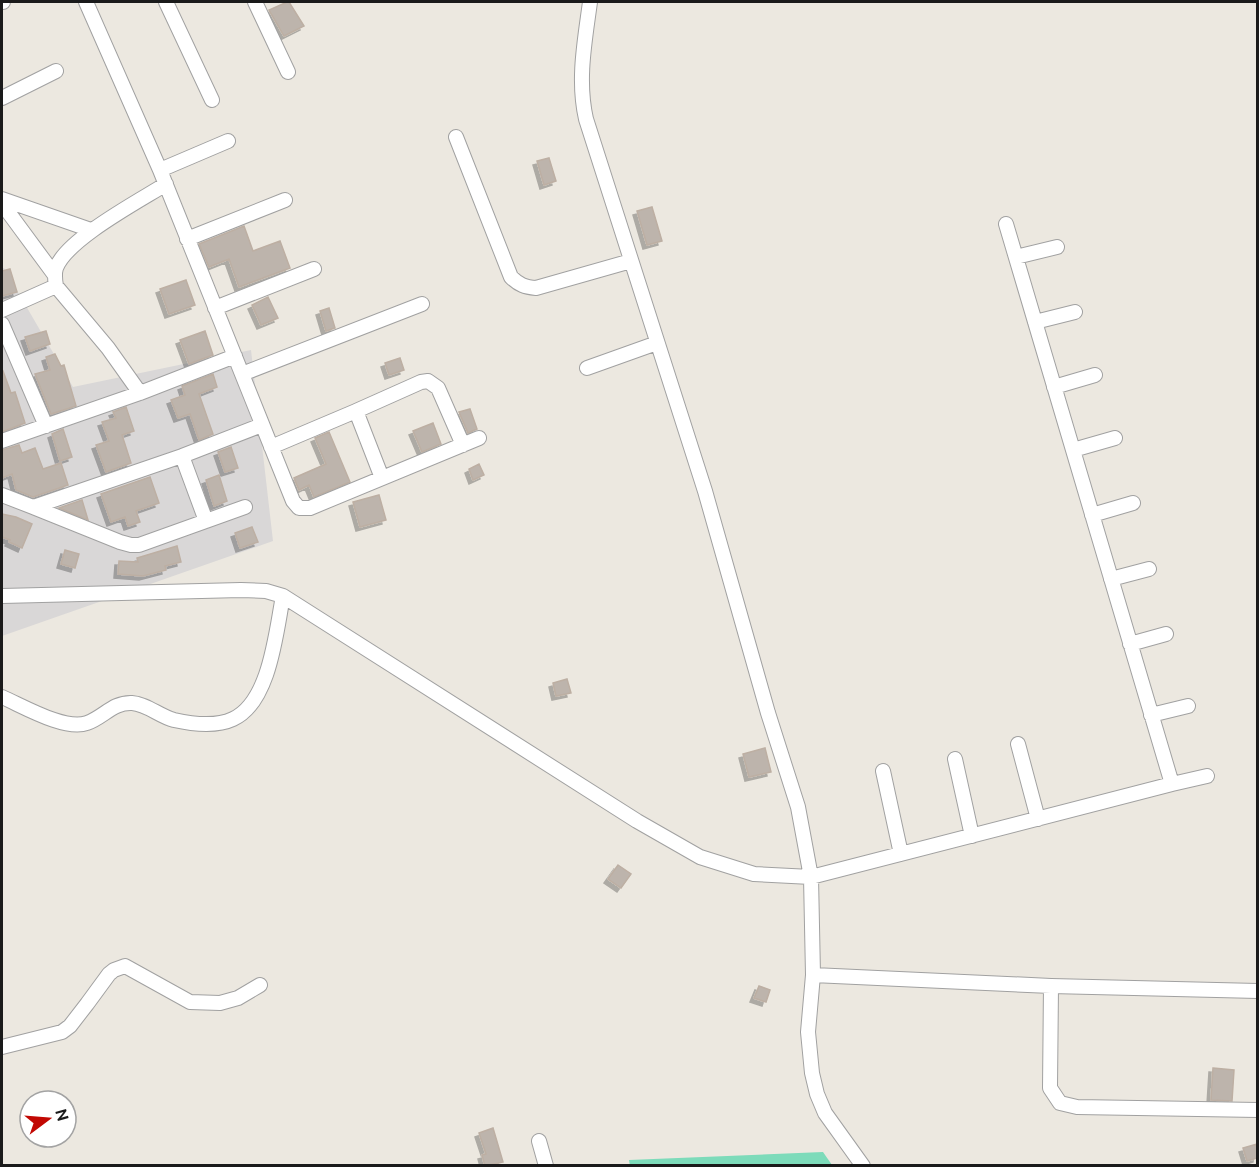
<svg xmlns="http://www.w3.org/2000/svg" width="1259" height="1167" font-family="Ubuntu,sans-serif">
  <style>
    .residential { fill: #d9d7d7 }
    .pitch { fill: #7ddbba }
    .building { fill: #bdb4ac; stroke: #bdafa3; stroke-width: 1.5; filter: url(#shadow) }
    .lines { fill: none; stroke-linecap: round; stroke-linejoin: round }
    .minor-casing { stroke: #a1a1a1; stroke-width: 16 }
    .minor { stroke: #fff; stroke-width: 14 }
  </style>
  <defs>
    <filter id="shadow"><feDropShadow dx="-4" dy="4" stdDeviation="0" flood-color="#0004"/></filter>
  </defs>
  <rect width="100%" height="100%" fill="#ece8e0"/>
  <!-- residential -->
  <path class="residential" d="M4,268l69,119 178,-37 22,191 -271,95v-367z"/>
  <!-- pitch -->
  <path class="pitch" d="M823,1152l9,13 -202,1 -1,-6z"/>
  <!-- building -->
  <path class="building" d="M287,2h2l15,24 -20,10 -15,-26z
    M549,158l7,23 -12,4 -7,-24z
    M652,207l10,34 -15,4 -10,-34z
    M244,226l9,25 27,-10 10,27 -51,19 -10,-28 -20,8 -10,-23z
    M10,269l7,23 -15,4v-25z
    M186,280l9,25 -26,9 -9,-25z
    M268,297l10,21 -17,7 -9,-20z
    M329,308l6,20 -9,3 -6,-20z
    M46,331l4,13 -20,7 -5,-14z
    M205,331l8,24 -24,9 -9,-24z
    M55,354l6,12 3,-1 12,41 -25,8 -16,-40 15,-4 -4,-13z
    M400,358l4,12 -15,5 -4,-12z
    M3,371l8,22 4,-1 10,31 -23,9v-60z
    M213,374l4,13 -18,7 14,40 -14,6 -9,-26 -12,4 -7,-18 14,-5 -3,-9z
    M126,407l8,24 -12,4 9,28 -25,9 -10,-27 13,-4 -7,-19 14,-4 -3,-6z
    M470,409l7,20 -9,4 -9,-21z
    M433,423l8,21 -19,8 -9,-21z
    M63,429l9,28 -12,4 -8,-27z
    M329,432l21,50 -36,15 -5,-12 -10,5 -5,-12 32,-14 -11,-26z
    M19,445l3,8 13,-5 8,21 18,-6 7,22 -35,12 -17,-7 -4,-16 -10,4v-28z
    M231,447l7,21 -13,4 -7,-20z
    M479,464l5,11 -11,5 -4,-11z
    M219,475l8,26 -13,5 -8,-26z
    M150,477l9,26 -23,8 4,11 -12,4 -3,-9 -14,5 -10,-28z
    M379,495l7,25 -26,7 -7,-25z
    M82,500l6,20 -29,-12z
    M2,514l14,3 16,7 -10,24 -13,-6 1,-2 -8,-3z
    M252,527l6,15 -18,6 -5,-15z
    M177,546l4,16 -16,4 1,4 -23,6 -25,-2 1,-13 19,1 -1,-4z
    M65,550l14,4 -4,14 -14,-4z
    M567,679l4,14 -15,3 -3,-13z
    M765,748l6,24 -22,5 -6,-23z
    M618,865l13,9 -10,14 -13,-9z
    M759,986l11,4 -4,12 -12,-4z
    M1213,1068l21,2 -2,31 -21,-1z
    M493,1128l10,34 -18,4 -3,-11 4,-1 -7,-21z
    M1257,1144v14l-10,3 -4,-13z"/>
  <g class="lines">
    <!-- minor casing -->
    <g class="minor-casing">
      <path id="minor" d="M2,2h1
        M86,2l74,168 133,331 6,7h11l169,-70
        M166,2l46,98
        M255,2l33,70
        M590,2c-5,38 -13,78 -4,117l119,372 63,222 30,94 13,70 2,98 -5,57 4,41 5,21 8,19 38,53
        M2,98l54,-27
        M456,137l55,140c8,8 14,10 25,11l95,-27
        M160,170l68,-29
        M2,199l89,31
        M6,209l48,65
        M187,239l98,-39
        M1016,257l41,-10
        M56,286c-1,-6 -2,-12 0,-18 11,-29 83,-67 110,-84
        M215,308l99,-39
        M2,310l54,-24 52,62 32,45
        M1035,322l40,-10
        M2,324l44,102
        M587,368l70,-25
        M242,374l180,-70
        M1054,387l41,-12
        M356,411l65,-29 7,-1 10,7 25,57
        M2,441l138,-48 95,-37
        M271,447l85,-36 26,67
        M1073,450l42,-12
        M2,495l31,12 149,-51 80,-31
        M33,507l87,35 11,3h8l67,-24 -24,-65
        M1092,515l41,-12
        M206,521l39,-14
        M1111,579l38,-10
        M2,596l239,-6 25,1 17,5 354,225 63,36 54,17 57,3 361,-93 -166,-560
        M1130,644l36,-10
        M2,697c21,9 63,34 85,26 17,-6 26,-21 45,-20 15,1 27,13 42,17 18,4 42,7 59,-1 37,-17 43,-87 50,-123
        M1151,715l37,-9
        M1018,744l20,75
        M955,759l17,77
        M883,771l18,83
        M1172,784l35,-8
        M813,975l238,11 207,5
        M1051,986l-1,102 10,15 17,4 181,3
        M2,1047l60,-15 8,-6 17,-22 22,-30 5,-4 11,-4 65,36 30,1 18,-5 22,-13
        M539,1141l7,25"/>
    </g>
    <!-- minor -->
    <use href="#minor" class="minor"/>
  </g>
  <!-- border -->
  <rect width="1259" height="1167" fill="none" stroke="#1a1a1a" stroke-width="6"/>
  <!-- north arrow -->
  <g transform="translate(48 1119) rotate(74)"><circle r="28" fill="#ffffff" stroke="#a3a3a3" stroke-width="1.5"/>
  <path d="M0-4.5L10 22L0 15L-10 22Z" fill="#c20803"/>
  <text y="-9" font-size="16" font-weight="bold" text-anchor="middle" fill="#1a1a1a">N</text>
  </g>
</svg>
